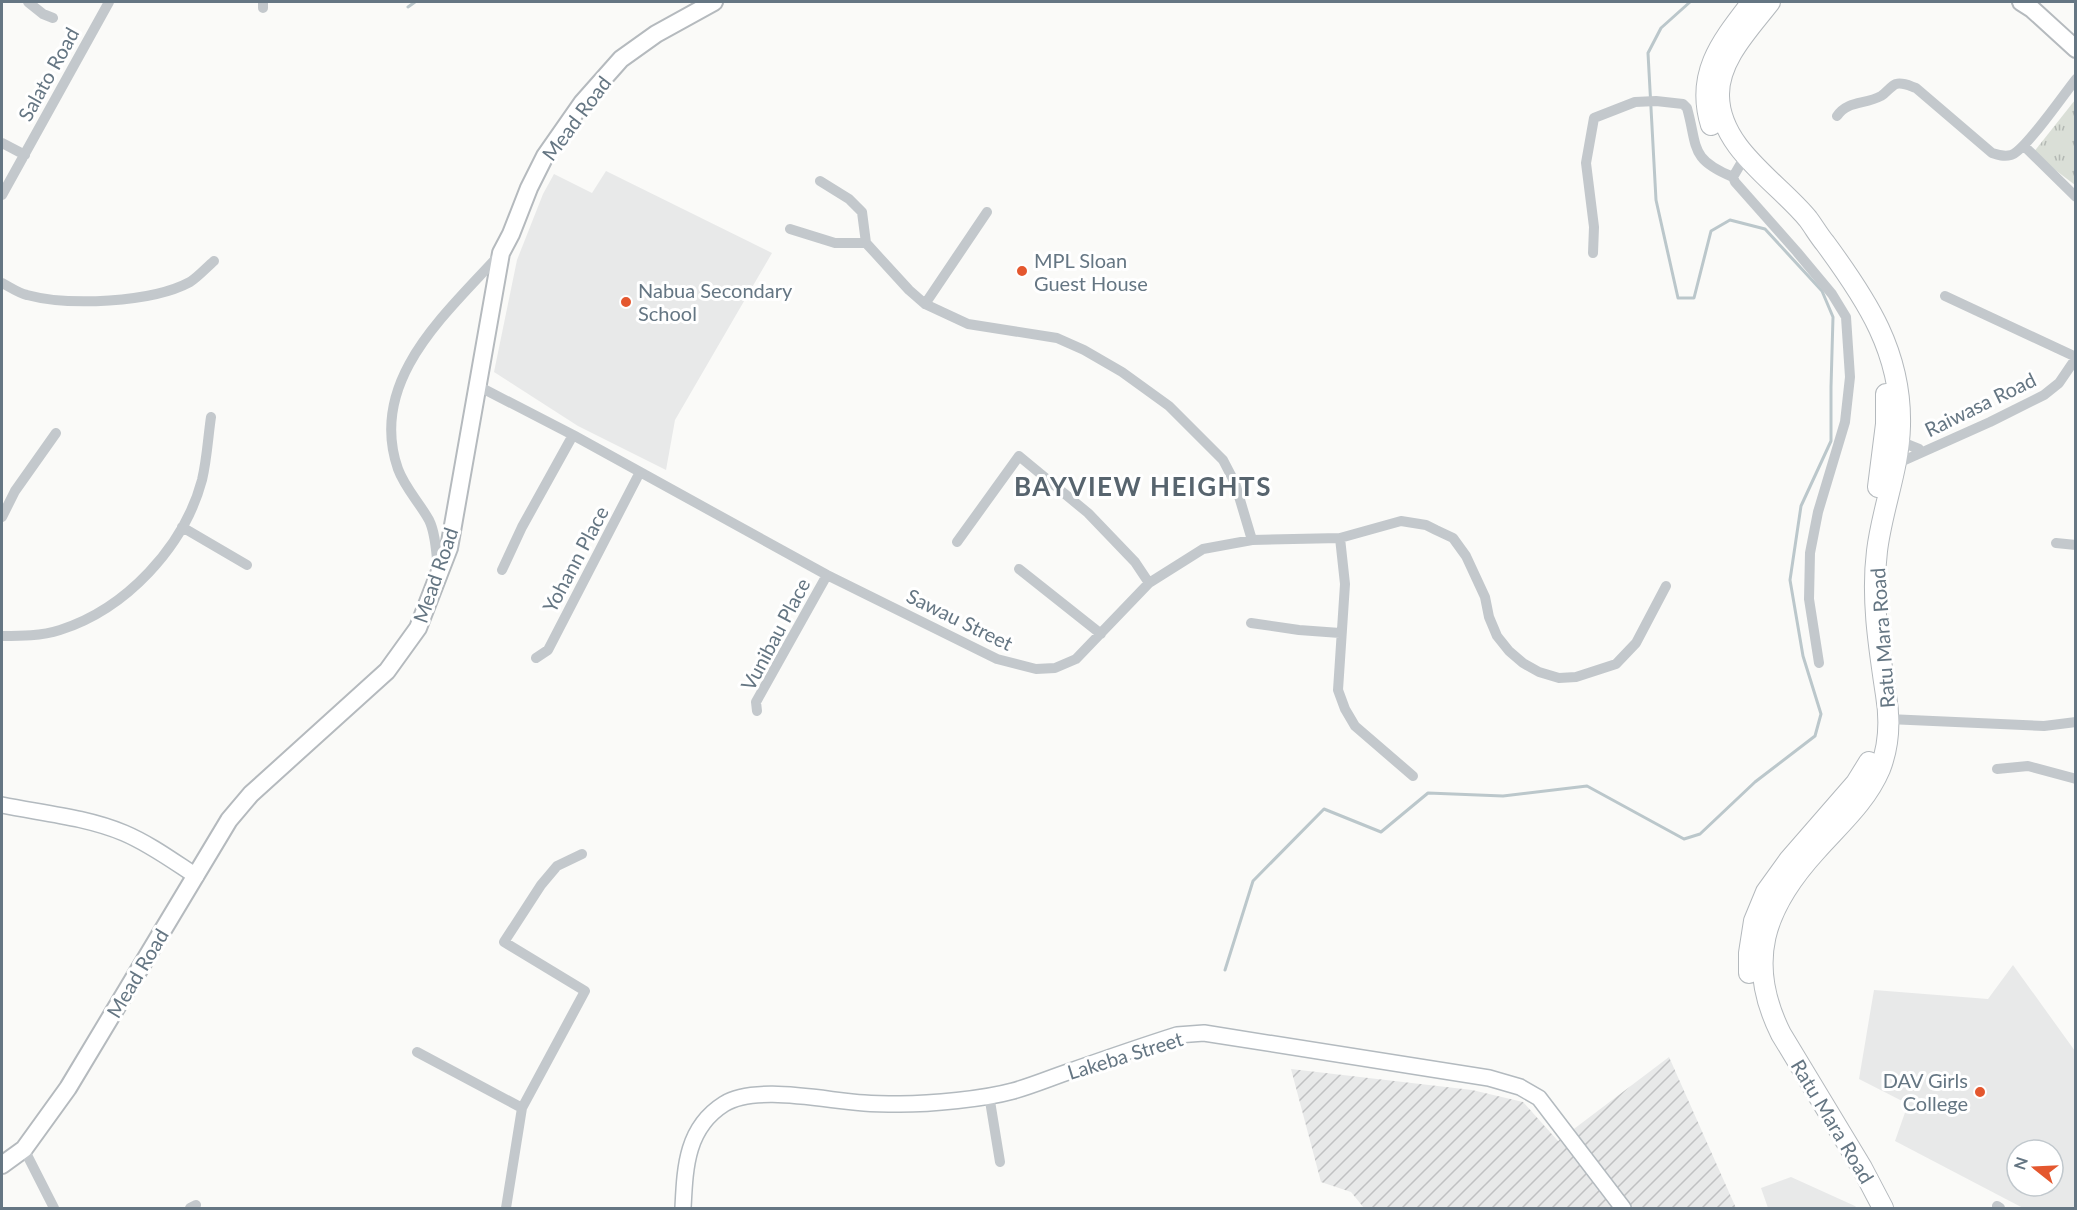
<svg xmlns="http://www.w3.org/2000/svg" width="2077" height="1210" font-family="Lato,sans-serif">
  <style>
    .built { fill: #e8e9e9; fill-rule: evenodd }
    .industrial { fill: url(#industrial-furrows) }
    .park { fill: url(#park-tufts) }
    .lines { fill: none; stroke-linecap: round; stroke-linejoin: round }
    .stream { stroke: #bbc7cb; stroke-width: 3 }
    .secondary-casing { stroke: #b3babf; stroke-width: 18 }
    .primary-casing { stroke: #b5babe; stroke-width: 20 }
    .highway-casing { stroke: #b4b9bd; stroke-width: 22 }
    .street { stroke: #c3c8cc; stroke-width: 10 }
    .secondary { stroke: #fff; stroke-width: 15 }
    .primary { stroke: #fff; stroke-width: 16 }
    .highway { stroke: #fff; stroke-width: 20 }
    .poi-dot { fill: #e4572e; stroke: #fff; stroke-width: 2 }
    .labels { text-anchor: middle; dominant-baseline: central; stroke-width: 6; stroke-linejoin: round; paint-order: stroke }
    .street-label { font-size: 20px; fill: #657683; stroke: #fff }
    .poi-label { font-size: 20px; fill: #657683; stroke: #fff; text-anchor: start }
    .district-label { font-size: 26px; font-weight: bold; letter-spacing: 1.5px; fill: #57646e; stroke: #fff }
  </style>
  <defs>
    <pattern id="industrial-furrows" width="10" height="10" patternUnits="userSpaceOnUse" patternTransform="scale(1.5)"><rect width="10" height="10" fill="#e8e9e9"/><path d="M-1 1l2-2M0 10L10 0M9 11l2-2" fill="none" stroke="#c0c1c2"/></pattern>
    <pattern id="park-tufts" width="24" height="20" patternUnits="userSpaceOnUse" patternTransform="scale(1.5)"><rect width="24" height="20" fill="#dadfd7"/><path d="M3 7l-1-3M5 7V3M7 7l1-3M15 17l-1-3M17 17v-4M19 17l1-3" fill="none" stroke="#b4b9b4"/></pattern>
  </defs>
  <rect width="100%" height="100%" fill="#fafaf8"/>
  <!-- built -->
  <path class="built" d="M606,171l166,82 -97,167 -9,50 -88,-44 -84,-54 23,-112 26,-66 11,-20 38,19z
    M2013,965l62,86v157h-52l-128,-67 13,-37 -49,-25 15,-89 114,9zM2017,1150h36v36h-36z
    M1791,1177l64,29 2,2h-89l-7,-20z"/>
  <!-- industrial -->
  <path class="industrial" d="M1669,1057l67,151h-372l-13,-16 -30,-10 -30,-113 181,21 51,12 35,39z"/>
  <!-- park -->
  <path class="park" d="M2075,100v85l-42,-32z"/>
  <g class="lines">
    <!-- stream -->
    <path class="stream" d="M408,7l7,-5
      M1225,970l28,-89 71,-72 57,23 47,-39 75,3 84,-10 97,53 16,-5 55,-52 60,-46 6,-22 -18,-58 -13,-76 11,-74 30,-65v-54l2,-70 -11,-26 -57,-62 -35,-9 -19,11 -17,67h-16l-22,-98 -8,-147 13,-25 29,-26"/>
    <!-- secondary casing -->
    <g class="secondary-casing">
      <path id="secondary" d="M2,805c39,8 84,12 122,28 26,11 49,28 72,43
        M683,1208c2,-40 3,-80 41,-104 31,-20 104,-3 140,-1 12,1 24,1 36,1 31,0 84,-5 113,-13 18,-5 35,-12 52,-18 37,-13 74,-26 112,-38l27,-2 285,45 31,9 19,11 84,110"/>
    </g>
    <!-- primary casing -->
    <g class="primary-casing">
      <path id="primary" d="M2021,2l11,7 44,40
        M2,1165l22,-16 44,-61 161,-268 22,-26 136,-123 31,-43 31,-80 52,-295 10,-19 18,-46 16,-32 37,-53 39,-44 35,-25 58,-32"/>
    </g>
    <!-- highway casing -->
    <g class="highway-casing">
      <path id="highway" d="M1770,2c-20,26 -52,58 -51,94 1,53 59,86 89,123 6,8 11,17 17,24 42,57 77,110 75,183 -1,43 -18,83 -23,125 -6,48 2,97 9,144 4,24 3,51 -6,74 -14,33 -41,56 -64,82 -52,57 -71,111 -35,183l81,134 21,40
        M1711,125c-16,-52 11,-84 41,-123
        M1878,487l8,-63v-30
        M1749,973v-20l5,-32 12,-29 23,-32 67,-77 13,-21"/>
    </g>
    <!-- street -->
    <path class="street" d="M28,2l15,12 10,4
      M263,8v-6
      M1837,116c11,-16 28,-11 44,-20 5,-3 10,-10 15,-12 7,-2 14,2 20,4l76,65c6,2 12,4 19,2 14,-4 53,-61 65,-76
      M2,143l23,12
      M2024,146l52,51
      M1740,165l-7,12 2,5 62,70 35,42 14,23 4,60 -5,45 -27,90 -8,41 -1,46 10,64
      M820,181l29,18 13,13 4,31 43,47 16,14 43,20 89,14 27,12 38,22 47,34 54,54 12,23 17,57
      M2,195l107,-193
      M790,229l45,14h31
      M1593,253l1,-26 -8,-64 8,-45 41,-16 21,-1 27,3 4,4c11,39 2,51 46,69
      M2,283c8,4 16,10 25,12 41,11 124,8 163,-13 8,-5 16,-14 24,-21
      M1945,296l131,61
      M925,304l62,-92
      M478,386l95,49 254,140 170,84 39,10 19,-1 21,-9 73,-76 54,-34 49,-9 88,-2 61,-17 25,4 10,5 17,8 13,18 19,41 4,20 8,19 12,15 14,12 16,9 20,6 17,-1 40,-13 20,-21 30,-57
      M1899,441l20,8 2,3
      M1896,464l94,-42 54,-27 15,-12 17,-25
      M2,517l13,-26 41,-58
      M182,527l65,38
      M1340,538l5,46 -7,106 7,19 10,17 58,50
      M957,542l62,-86 69,57 47,49 14,21
      M2056,543l20,2
      M438,569c-2,-16 -2,-35 -9,-49 -10,-18 -24,-32 -31,-51 -31,-89 49,-156 102,-215
      M1019,569l82,65
      M502,570l20,-43 51,-92
      M1251,623l48,7 41,3
      M2,636c19,0 39,0 58,-6 66,-21 124,-83 142,-150 5,-21 6,-43 9,-63
      M536,658l12,-8 92,-178
      M757,711l-1,-9 71,-127
      M1888,719l156,7 32,-4
      M1997,769l31,-3 48,13
      M417,1052l105,56
      M989,1095l11,67
      M24,1149l30,59
      M1997,1206l3,2
      M190,1208l6,-3
      M506,1208l16,-100 63,-117 -81,-49 37,-57 16,-19 25,-12"/>
    <!-- secondary -->
    <use href="#secondary" class="secondary"/>
    <!-- primary -->
    <use href="#primary" class="primary"/>
    <!-- highway -->
    <use href="#highway" class="highway"/>
  </g>
  <!-- markers -->
  <g class="poi-dot">
    <circle cx="1022" cy="271" r="6"/>
    <circle cx="626" cy="302" r="6"/>
    <circle cx="1980" cy="1092" r="6"/>
  </g>
  <g class="labels">
    <!-- street labels -->
    <g class="street-label">
      <text transform="translate(48 74) rotate(-61)">Salato Road</text>
      <text transform="translate(576 118) rotate(-53)">Mead Road</text>
      <text transform="translate(1980 404) rotate(-26)">Raiwasa Road</text>
      <text transform="translate(575 559) rotate(-62)">Yohann Place</text>
      <text transform="translate(435 575) rotate(-71)">Mead Road</text>
      <text transform="translate(960 619) rotate(26)">Sawau Street</text>
      <text transform="translate(775 634) rotate(-62)">Vunibau Place</text>
      <text transform="translate(1882 638) rotate(-94)">Ratu Mara Road</text>
      <text transform="translate(137 973) rotate(-59)">Mead Road</text>
      <text transform="translate(1125 1055) rotate(-17)">Lakeba Street</text>
      <text transform="translate(1833 1121) rotate(59)">Ratu Mara Road</text>
    </g>
    <!-- poi labels -->
    <g class="poi-label">
      <text x="1034" y="260">MPL Sloan<tspan x="1034" dy="23">Guest House</tspan></text>
      <text x="638" y="290">Nabua Secondary<tspan x="638" dy="23">School</tspan></text>
      <text x="1968" y="1080" text-anchor="end">DAV Girls<tspan x="1968" dy="23">College</tspan></text>
    </g>
    <!-- district labels -->
    <g class="district-label">
      <text x="1143" y="486">BAYVIEW HEIGHTS</text>
    </g>
  </g>
  <!-- border -->
  <rect width="2077" height="1210" fill="none" stroke="#657683" stroke-width="6"/>
  <!-- north arrow -->
  <g transform="translate(2035 1168) rotate(288)"><circle r="28" fill="#ffffff" stroke="#c1c8cd" stroke-width="1.5"/>
  <path d="M0-4.5L10 22L0 15L-10 22Z" fill="#e4572e"/>
  <text y="-9" font-size="16" font-weight="bold" text-anchor="middle" fill="#657683">N</text>
  </g>
</svg>
